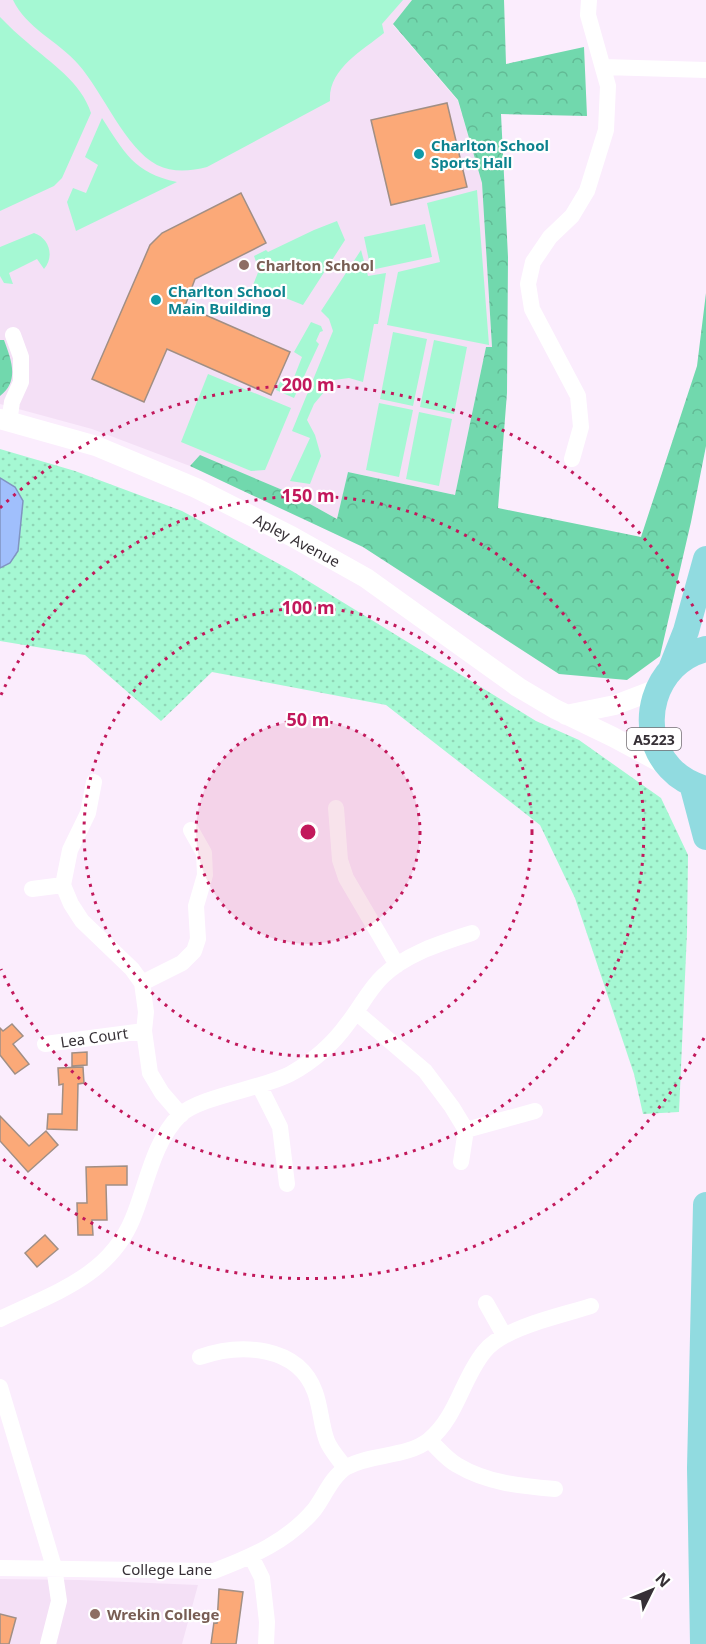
<svg xmlns="http://www.w3.org/2000/svg" width="706" height="1644" font-family="'Noto Sans',sans-serif">
  <style>
    .built { fill: #f4e0f6 }
    .grass { fill: #a5f8d3 }
    .forest { fill: url(#forest-crowns) }
    .park { fill: url(#park-dots) }
    .water { fill: #a0bffc; stroke: #8094c1; stroke-width: 1.5 }
    .building { fill: #fba978; stroke: #a18f85; stroke-width: 1.5 }
    .lines { fill: none; stroke-linecap: round; stroke-linejoin: round }
    .minor { stroke: #fff; stroke-width: 16 }
    .tertiary { stroke: #fff; stroke-width: 20 }
    .primary { stroke: #91dbe0; stroke-width: 26 }
    .ring { fill: none; stroke: #c2185b; stroke-width: 3; stroke-dasharray: 3 6 }
    .culture-dot { fill: #0f9aa8; stroke: #fff; stroke-width: 2 }
    .education-dot { fill: #8d6e63; stroke: #fff; stroke-width: 2 }
    .labels { text-anchor: middle; dominant-baseline: central; stroke-width: 4.5; stroke-linejoin: round; paint-order: stroke }
    .shield { fill: #fff; stroke: #726e72; stroke-width: 1.5 }
    .shield-label { font-size: 14px; font-weight: bold; fill: #363036 }
    .culture-label { font-size: 15px; font-weight: bold; fill: #0d838f; stroke: #fff; text-anchor: start }
    .education-label { font-size: 15px; font-weight: bold; fill: #785e54; stroke: #fff; text-anchor: start }
    .street-label { font-size: 15px; fill: #363036; stroke: #fff }
    .centre { fill: #c2185b; stroke: #fff; stroke-width: 3 }
    .ring-label { font-size: 18px; text-anchor: middle; font-weight: bold; fill: #c2185b; stroke: #fff; stroke-width: 4.5; stroke-linejoin: round; paint-order: stroke }
  </style>
  <defs>
    <pattern id="forest-crowns" width="20" height="18" patternUnits="userSpaceOnUse" patternTransform="scale(1.5)"><rect width="20" height="18" fill="#71d8ad"/><path d="M2 6a3 3 0 1 1 6 0M12 15a3 3 0 1 1 6 0" fill="none" stroke="#62ba95"/></pattern>
    <pattern id="park-dots" width="8" height="8" patternUnits="userSpaceOnUse" patternTransform="scale(1.5)"><rect width="8" height="8" fill="#a5f8d3"/><path d="M2 2h.1M6 6h.1" fill="none" stroke="#8fd5b6" stroke-width="1.8" stroke-linecap="round"/></pattern>
  </defs>
  <rect width="100%" height="100%" fill="#fbedfd"/>
  <!-- built -->
  <path class="built" d="M0,0h412l-19,25 65,76 24,82 10,164h-6l-31,148 -107,-23 -11,47 -45,-25 -92,-38 -10,10 -98,-37 -92,-25z
    M0,1579l79,1 119,5 -16,59h-182z"/>
  <!-- grass -->
  <path class="grass" d="M13,0h390l-21,24 2,9c-22,18 -56,36 -54,68l-123,66c-16,4 -34,6 -50,-2 -32,-17 -54,-73 -79,-101 -20,-23 -52,-36 -65,-64z
    M0,17c9,9 18,18 28,26 24,21 53,39 63,70l-29,65 -8,8 -54,25z
    M102,118c22,34 32,55 75,64l-101,49 -9,-29 6,-14 13,5 12,-28 -13,-8z
    M477,190l12,155 -102,-20 11,-53 42,-10 -13,-59z
    M337,221l8,19 -42,65 -50,-20 6,-15 -5,-14 12,-6 2,2 46,-22z
    M425,224l7,33 -61,13 -7,-33z
    M34,233c15,5 21,23 10,36l-7,-10 -28,14 4,11 -9,-1 -4,-7v-29z
    M361,250l7,26 18,-3 -8,51h-4l-11,58 -14,-4 -15,2 -20,24 -7,16 8,15 6,21 -11,28 -20,-3 20,-43 -18,-7 41,-100 -4,-12 -8,-8z
    M311,322l10,4 2,5 -3,1 -4,9 3,3 -25,54 -18,-8 4,-8 11,3 11,-28 -8,-5z
    M393,332l34,7 -14,67 -33,-7z
    M434,340l33,7 -13,67 -34,-7z
    M208,374l83,34 -26,62 -14,1 -70,-29z
    M379,403l34,7 -14,67 -33,-7z
    M419,412l33,7 -13,67 -33,-7z"/>
  <!-- forest -->
  <path class="forest" d="M412,0h92l2,64 78,-17 3,69 -86,-2 7,143 -1,136 -9,115 143,29 56,-171 9,-73v153l-15,76 -31,134 -33,24 -68,-6 -196,-127 -173,-81 10,-11 92,39 45,25 11,-47 107,23 31,-148h6l-10,-164 -24,-83 -65,-76z
    M0,340h4c7,19 16,41 -4,56z"/>
  <!-- park -->
  <path class="park" d="M0,449l75,22 107,40 110,60 244,150 43,19 82,58 27,57 -1,77 -8,180 -36,2 -9,-40 -59,-176 -35,-73 -154,-120 -174,-33 -51,49 -76,-66 -85,-14z"/>
  <!-- water -->
  <path class="water" d="M0,478l15,9 8,14 -5,50 -8,12 -10,5z"/>
  <!-- building -->
  <path class="building" d="M447,103l20,84 -76,18 -20,-85z
    M241,193l25,50 -71,36 -10,27 105,46 -19,43 -104,-46 -23,53 -52,-23 58,-134 12,-12z
    M12,1024l11,12 -10,8 16,20 -14,10 -15,-19v-27l3,3z
    M87,1052v13l-15,1v-13z
    M83,1067l1,16 -6,1 -1,46 -30,-1 1,-15h14l1,-30 -4,1 -1,-17z
    M0,1116l29,30 17,-15 12,14 -30,27 -28,-31z
    M127,1166v19h-21l1,35h-15l1,15h-15l-1,-32h10l-1,-36z
    M45,1235l13,14 -21,18 -12,-14z
    M219,1589l24,3 -7,52h-25l3,-22 3,1z
    M0,1614l16,4 -7,26h-9z"/>
  <g class="lines">
    <!-- minor -->
    <path class="minor" d="M603,67l103,3
      M9,422l3,-20 9,-20v-25l-8,-22
      M572,459l9,-32 -3,-31 -46,-87 -4,-25 5,-22 17,-25 22,-21 15,-25 19,-61 2,-44 -20,-71 1,-15
      M94,782l-6,31 -18,37 -7,35 8,19 11,17 50,48 10,14 4,29 -2,19 6,42 12,20 19,22
      M336,808l4,52 6,18 51,87
      M32,889l31,-4
      M142,983l40,-20 12,-12 4,-12 -2,-33 9,-31 -1,-22 -13,-23
      M356,1012l69,59 27,36 14,23
      M45,1044l99,-13
      M260,1087l20,40 7,57
      M461,1162l5,-32 69,-19
      M486,1303l18,32
      M0,1319c53,-26 109,-42 133,-101 14,-34 20,-76 47,-103 21,-19 81,-26 110,-41 22,-12 43,-30 58,-51 12,-15 21,-34 35,-47 24,-23 59,-33 89,-43
      M200,1357c40,-14 98,-12 115,35 6,16 6,34 12,49 4,10 13,19 18,27
      M0,1387l54,180 5,34 -11,43
      M429,1440c9,8 17,19 28,25 30,18 63,21 98,24
      M251,1556l11,22 5,44 -1,22
      M0,1568l214,3c37,-14 74,-30 100,-61 10,-13 18,-34 33,-43 25,-14 59,-9 82,-27 28,-23 33,-61 55,-88 19,-25 77,-36 107,-46"/>
    <!-- tertiary -->
    <path class="tertiary" d="M0,419l96,27 100,42 95,48 75,42 152,109 37,22 58,28 56,30
      M566,715l49,-10 42,-16"/>
    <!-- primary -->
    <path class="primary" d="M706,649c-52,12 -72,80 -36,119 10,11 22,17 36,21
      M671,669l15,-38 20,-72
      M692,784l14,53
      M703,1644l-3,-176 6,-263"/>
  </g>
  <!-- distance rings -->
  <circle cx="308" cy="832" r="112" fill="#c2185b" fill-opacity=".12"/>
  <g class="ring">
    <circle cx="308" cy="832" r="112"/>
    <circle cx="308" cy="832" r="224"/>
    <path d="M1 695A336 336 0 1 1 1 969"/>
    <path d="M704 1038A447 447 0 0 1 0 1156M0 508A447 447 0 0 1 704 626"/>
  </g>
  <!-- markers -->
  <g class="culture-dot">
    <circle cx="419" cy="154" r="6"/>
    <circle cx="156" cy="300" r="6"/>
  </g>
  <g class="education-dot">
    <circle cx="244" cy="265" r="6"/>
    <circle cx="95" cy="1614" r="6"/>
  </g>
  <g class="labels">
    <!-- shield labels -->
    <rect class="shield" x="627" y="728" width="54" height="22" rx="4.5"/>
    <g class="shield-label">
      <text x="654" y="739">A5223</text>
    </g>
    <!-- culture labels -->
    <g class="culture-label">
      <text x="431" y="145">Charlton School<tspan x="431" dy="17">Sports Hall</tspan></text>
      <text x="168" y="291">Charlton School<tspan x="168" dy="17">Main Building</tspan></text>
    </g>
    <!-- education labels -->
    <g class="education-label">
      <text x="256" y="265">Charlton School</text>
      <text x="107" y="1614">Wrekin College</text>
    </g>
    <!-- street labels -->
    <g class="street-label">
      <text transform="translate(297 540) rotate(28)">Apley Avenue</text>
      <text transform="translate(94 1037) rotate(-8)">Lea Court</text>
      <text x="167" y="1569">College Lane</text>
    </g>
  </g>
  <circle cx="308" cy="832" r="9" class="centre"/>
  <g class="ring-label">
    <text x="308" y="391">200 m</text>
    <text x="308" y="502">150 m</text>
    <text x="308" y="614">100 m</text>
    <text x="308" y="726">50 m</text>
  </g>
  <!-- north arrow -->
  <g transform="translate(652 1590) rotate(47)" stroke="#ffffff" stroke-width="4.5" paint-order="stroke">
  <path d="M0-4.5L10 22L0 15L-10 22Z" fill="#363036"/>
  <text y="-9" font-size="16" font-weight="bold" text-anchor="middle" fill="#363036">N</text>
  </g>
</svg>
